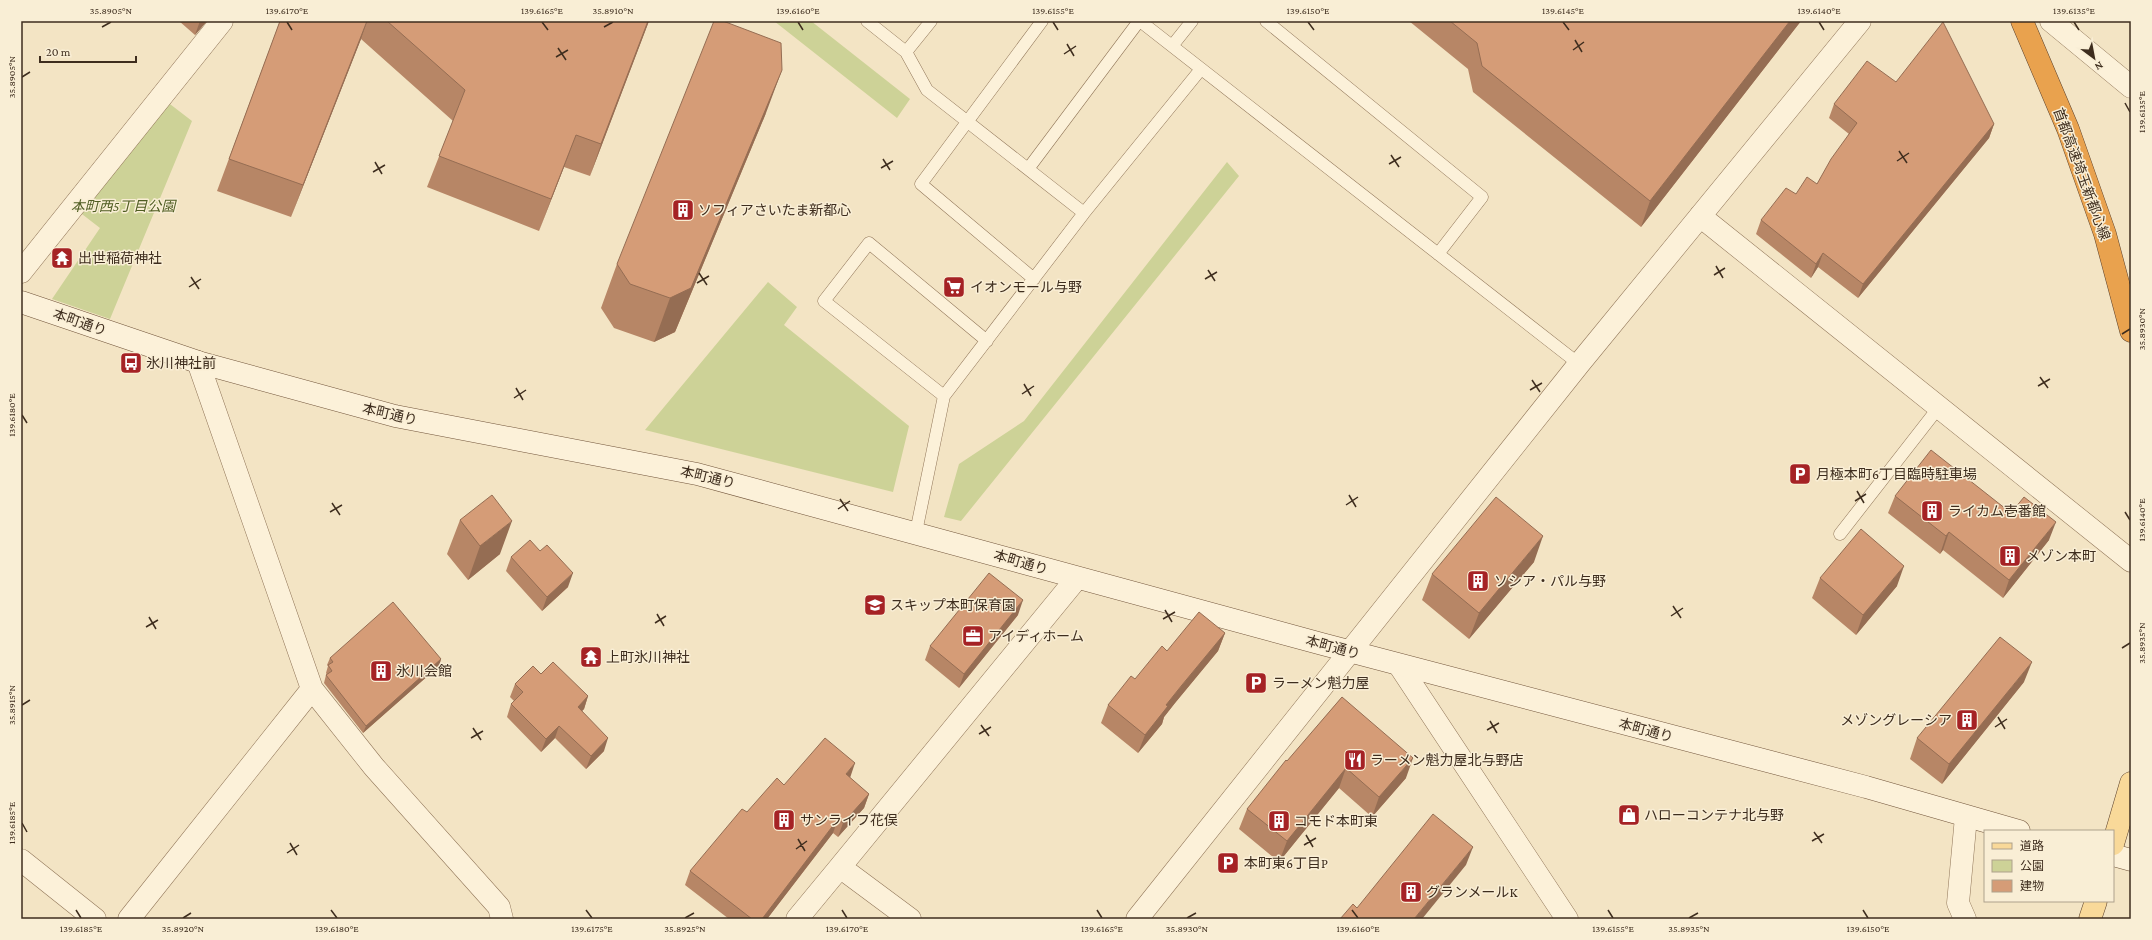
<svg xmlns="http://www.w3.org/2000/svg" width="2152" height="940" font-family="'Crimson Pro','Noto Sans JP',serif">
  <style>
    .green { fill: #cdd297 }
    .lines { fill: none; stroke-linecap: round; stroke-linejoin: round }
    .service-casing { stroke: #907558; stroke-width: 13 }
    .minor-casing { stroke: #907558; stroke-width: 23 }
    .tertiary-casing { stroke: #907558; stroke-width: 23 }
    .secondary-casing { stroke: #72553b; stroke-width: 23 }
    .primary-casing { stroke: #5d422d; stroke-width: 23 }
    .motorway-casing { stroke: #5d422d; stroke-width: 23 }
    .service { stroke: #fcf1d9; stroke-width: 12 }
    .minor { stroke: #fcf1d9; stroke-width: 22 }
    .tertiary { stroke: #fcf1d9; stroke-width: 22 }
    .secondary { stroke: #fcf1d9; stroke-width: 22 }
    .primary { stroke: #f9d999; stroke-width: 22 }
    .motorway { stroke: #e9a24e; stroke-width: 22 }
    .wall { fill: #b78666 }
    .shaded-wall { fill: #956d53 }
    .building { fill: #d59c77; stroke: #956d53 }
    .ticks { fill: none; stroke: #3e2d1e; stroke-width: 1.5 }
    .labels { text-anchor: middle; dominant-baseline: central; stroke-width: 3; stroke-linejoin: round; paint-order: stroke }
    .street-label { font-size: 14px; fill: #3e2d1e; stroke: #f9eed5 }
    .park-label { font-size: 14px; font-style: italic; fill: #4f5d22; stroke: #f9eed5 }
    .poi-label { font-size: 14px; fill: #3e2d1e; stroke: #f9eed5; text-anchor: start }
    .neatline { fill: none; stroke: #3e2d1e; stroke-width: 1.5 }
    .ticks-label { font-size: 10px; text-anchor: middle; fill: #3e2d1e }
  </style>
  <rect width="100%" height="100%" fill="#f3e4c4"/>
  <!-- green -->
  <path class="green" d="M774,21h37l99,78 -13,19z
    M166,101l26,20 -82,198 -58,-20 48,-71 -22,-17z
    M1227,162l12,14 -278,345 -17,-4 15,-53 65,-43z
    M768,282l29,25 -13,18 125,101 -16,66 -248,-62z"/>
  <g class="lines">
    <!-- service casing -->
    <g class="service-casing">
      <path id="service" d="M867,21l39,31 21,38 157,123 -140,183 -28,136
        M1140,21l439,343
        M1266,21l216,176 -44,57
        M1172,46l20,-25
        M906,52l25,-31
        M1028,169l111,-148
        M1084,213l117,-144
        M1034,279l-113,-95 121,-163
        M944,396l-120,-95 45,-58 118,98
        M1840,534l99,-127"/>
    </g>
    <!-- minor casing -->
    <g class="minor-casing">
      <path id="minor" d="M1700,216l431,345
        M21,272l201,-251
        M198,362l114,327 62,78 125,140 3,12
        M1399,665l168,254
        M21,860l74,59
        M840,867l237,-289
        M129,919l183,-230
        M797,919l43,-52 70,52
        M1137,919l442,-555 281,-343
        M1965,919l-7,-16 8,-86"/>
    </g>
    <!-- tertiary casing -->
    <g class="tertiary-casing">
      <path id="tertiary" d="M2051,21l80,66"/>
    </g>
    <!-- secondary casing -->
    <g class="secondary-casing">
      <path id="secondary" d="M21,302l177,60 197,54 302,58 625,170 544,143 153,44
        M2113,855l18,5"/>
    </g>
    <!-- primary casing -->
    <g class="primary-casing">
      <path id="primary" d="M2113,844l18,-61
        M2090,919l6,-18"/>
    </g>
    <!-- motorway casing -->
    <g class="motorway-casing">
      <path id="motorway" d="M2022,21l46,108 37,105 26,97"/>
    </g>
    <!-- service -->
    <use href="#service" class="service"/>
    <!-- minor -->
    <use href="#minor" class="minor"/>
    <!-- tertiary -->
    <use href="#tertiary" class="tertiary"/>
    <!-- secondary -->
    <use href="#secondary" class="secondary"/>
    <!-- primary -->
    <use href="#primary" class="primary"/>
    <!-- motorway -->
    <use href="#motorway" class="motorway"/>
  </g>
  <!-- wall -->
  <path class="wall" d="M179,21h28l-12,14z
    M280,21h369l-59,155 -26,-9 -25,64 -112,-44 26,-66 -92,-82 -70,178 -74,-26z
    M1409,21h392l-160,206 -168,-135 -5,-23z
    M1896,82l98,42 -5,14 -131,160 -40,-31 -7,11 -55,-44 5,-14 56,-36 32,-50 -20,-16 5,-14z
    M766,113l-91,219 -21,10 -40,-14 -13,-20 16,-44z
    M1895,496l116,17 38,27 -46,58 -60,-48 -3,4 -52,-41z
    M460,520l40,34 -32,26 -21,-26z
    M511,557l57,30 -26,24 -36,-40z
    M1534,562l-65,77 -47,-39 10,-26z
    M1820,578l77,8 -41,49 -44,-37z
    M1018,615l-59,73 -34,-28 5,-14z
    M1225,633l-7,18 -43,52 -11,14 -2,7 -24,29 -37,-30 7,-18 59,-54z
    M330,658l111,1 -2,7 -76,67 -39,-50 2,-8h1l-1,-2 2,-7 -1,-1z
    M541,674l47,22 -4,13 -2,2 22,40 -18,18 -31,-31 -14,14 -34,-35 4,-13 3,-3 -4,-4 5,-13z
    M2024,682l-82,102 -32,-25 7,-21z
    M1342,697l64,81 -34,39 -33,-29 -60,74 -40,-33 8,-20z
    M850,778l19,16 -5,14 -26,29 -5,-4 -66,86h-38l-44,-34 5,-14 94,-86z"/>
  <!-- shaded-wall -->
  <path class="shaded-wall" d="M200,21h7l-12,14z
    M367,21l-6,18 -70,178 12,-32z
    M648,21h1l-59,155 11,-32z
    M1790,21h11l-160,206 9,-26z
    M782,70l-16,43 -91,219 -21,10 16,-44z
    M1994,124l-5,14 -131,160 5,-14z
    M576,135l-12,32 -25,64 12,-32z
    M1823,253l-5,14 -7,11 5,-14z
    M512,521l-12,33 -32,26 12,-34z
    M2056,522l-7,18 -46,58 6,-18z
    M1949,532l-6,18 -3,4 6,-18z
    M1543,536l-9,26 -65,77 10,-26z
    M1904,566l-7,20 -41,49 7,-20z
    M573,573l-5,14 -26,24 5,-14z
    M1023,600l-5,15 -59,73 5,-14z
    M1225,633l-7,18 -43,52 -11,14 -2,7 -24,29 7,-18 21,-30z
    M441,659l-2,7 -76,67 3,-7z
    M2032,662l-8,20 -82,102 7,-20z
    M588,696l-4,13 -11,11 5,-13z
    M559,726l-4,12 -14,14 5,-13z
    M608,738l-4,13 -18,18 5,-13z
    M1413,758l-7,20 -34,39 7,-20z
    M855,763l-5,15 -4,-4z
    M1346,768l-7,20 -60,74 8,-21z
    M869,794l-5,14 -26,29 5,-14z
    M838,819l-5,14 -66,86h-5z
    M1473,847l-7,18 -44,54h-8z"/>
  <!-- building -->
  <path class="building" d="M280,21h87l-64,164 -74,-26z
    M387,21h261l-47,123 -25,-9 -25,64 -112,-43 26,-66z
    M714,21h9l58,22 1,27 -91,218 -21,10 -40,-14 -13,-20z
    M1450,21h340l-140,180 -168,-135 -5,-23z
    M1943,22l51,102 -131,160 -40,-31 -7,11 -55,-44 25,-32 10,6 11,-17 10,7 14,-25 26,-36 -23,-19 33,-43 29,21z
    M1931,450l80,63 13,-16 32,25 -47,58 -60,-48 -3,4 -51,-40z
    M492,495l20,26 -32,25 -20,-26z
    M1496,497l47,39 -64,77 -47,-39z
    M1861,529l43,37 -41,49 -43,-37z
    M530,540l10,11 7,-6 26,28 -26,24 -36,-40z
    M989,573l34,27 -59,74 -34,-28z
    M393,602l48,57 -75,67 -40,-51 6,-4 -4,-6 5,-3 -3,-4z
    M1199,612l26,21 -43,52 -16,20 2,1 -23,29 -37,-30 23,-29 4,3 27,-33 5,5z
    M2000,637l32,25 -83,102 -32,-26z
    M553,662l35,34 -10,11 30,31 -17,18 -32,-30 -13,13 -35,-35 12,-12 -8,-8 18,-18 8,8z
    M1342,697l71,61 -34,39 -33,-29 -59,73 -40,-32 39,-49 1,1z
    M825,738l30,25 -9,11 23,20 -26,29 -5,-4 -76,100h-10l-62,-48 52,-62 5,3 30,-34 7,7z
    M1433,814l40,33 -59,72h-74l13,-15 4,4z"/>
  <!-- ticks -->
  <path class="ticks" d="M287,22l5,8M542,22l6,8M798,22l5,8M1053,22l5,8M1308,22l6,8M1563,22l6,8M1819,22l5,8M2074,22l5,8M102,27l9,-5M604,27l9,-5M1575,40l7,12M1067,44l7,12M558,48l8,12M1573,50l11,-8M1064,54l12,-8M556,57l12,-7M22,77l8,-5M2125,103l5,9M1899,151l8,12M1391,155l8,12M883,159l7,11M1897,161l12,-8M375,162l7,12M1389,164l12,-7M881,168l12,-7M373,172l12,-7M1716,266l7,12M1208,270l7,11M699,273l8,12M1714,275l11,-7M191,277l8,12M1205,279l12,-7M697,283l12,-7M189,287l12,-8M2122,334l8,-5M2040,377l8,11M1532,380l8,12M1024,384l7,12M2038,386l12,-7M516,388l7,12M1530,390l12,-7M1022,394l12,-8M514,398l12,-8M22,415l5,8M1857,491l7,12M1349,495l7,12M840,499l8,12M1855,501l11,-7M332,503l8,12M1346,505l12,-8M838,509l12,-8M330,512l12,-7M2125,512l5,8M1673,606l8,12M1165,610l7,12M657,614l7,12M1671,616l12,-8M149,617l7,12M1163,619l12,-7M655,623l11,-7M146,627l12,-7M2122,648l8,-5M22,705l8,-5M1998,717l7,12M1490,721l7,12M981,725l8,11M1995,727l12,-8M473,728l8,12M1487,730l12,-7M979,734l12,-7M471,738l12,-7M22,823l5,9M1814,832l8,11M1306,835l7,12M798,839l7,12M1812,841l12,-7M290,843l7,12M1304,845l12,-7M796,849l11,-8M287,853l12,-8M76,910l5,8M331,910l6,8M586,910l6,8M842,910l5,8M1097,910l5,8M1352,910l6,8M1608,910l5,8M1863,910l5,8M183,918l8,-5M685,918l9,-5M1187,918l9,-5M1689,918l9,-5"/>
  <!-- icons -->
  <defs>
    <g id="building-square" transform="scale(1.15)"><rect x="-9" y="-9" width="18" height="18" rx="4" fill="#a52225" stroke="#f9eed5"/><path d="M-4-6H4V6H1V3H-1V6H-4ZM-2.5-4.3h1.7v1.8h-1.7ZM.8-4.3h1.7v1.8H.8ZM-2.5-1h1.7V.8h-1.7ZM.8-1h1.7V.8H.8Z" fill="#fff"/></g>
    <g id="temple-square" transform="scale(1.15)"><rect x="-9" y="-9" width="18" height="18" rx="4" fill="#a52225" stroke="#f9eed5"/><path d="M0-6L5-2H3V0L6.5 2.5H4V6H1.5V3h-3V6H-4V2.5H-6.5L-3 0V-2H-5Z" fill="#fff"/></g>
    <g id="supermarket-square" transform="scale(1.15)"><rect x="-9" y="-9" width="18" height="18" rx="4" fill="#a52225" stroke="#f9eed5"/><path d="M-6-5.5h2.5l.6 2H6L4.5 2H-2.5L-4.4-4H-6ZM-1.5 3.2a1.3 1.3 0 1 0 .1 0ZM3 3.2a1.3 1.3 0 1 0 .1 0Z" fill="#fff"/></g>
    <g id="bus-square" transform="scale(1.15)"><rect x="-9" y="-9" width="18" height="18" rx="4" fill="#a52225" stroke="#f9eed5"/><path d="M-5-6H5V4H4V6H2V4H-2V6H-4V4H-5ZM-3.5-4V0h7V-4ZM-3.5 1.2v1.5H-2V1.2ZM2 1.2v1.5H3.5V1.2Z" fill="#fff"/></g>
    <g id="parking-square" transform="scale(1.15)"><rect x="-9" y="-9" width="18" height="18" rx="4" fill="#a52225" stroke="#f9eed5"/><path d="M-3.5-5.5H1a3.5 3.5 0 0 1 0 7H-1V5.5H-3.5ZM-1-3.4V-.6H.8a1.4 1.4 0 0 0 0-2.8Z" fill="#fff"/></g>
    <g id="school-square" transform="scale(1.15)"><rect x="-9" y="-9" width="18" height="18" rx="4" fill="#a52225" stroke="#f9eed5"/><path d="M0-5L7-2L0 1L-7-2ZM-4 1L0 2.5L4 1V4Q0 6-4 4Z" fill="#fff"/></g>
    <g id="office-square" transform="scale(1.15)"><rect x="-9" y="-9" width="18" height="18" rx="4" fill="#a52225" stroke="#f9eed5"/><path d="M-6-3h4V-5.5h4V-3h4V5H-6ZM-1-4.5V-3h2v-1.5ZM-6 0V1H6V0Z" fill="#fff"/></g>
    <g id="restaurant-square" transform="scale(1.15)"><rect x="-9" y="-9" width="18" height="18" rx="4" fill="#a52225" stroke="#f9eed5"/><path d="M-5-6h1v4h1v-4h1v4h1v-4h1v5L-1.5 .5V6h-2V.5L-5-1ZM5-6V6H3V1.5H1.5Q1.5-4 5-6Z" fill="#fff"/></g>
    <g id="shop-square" transform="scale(1.15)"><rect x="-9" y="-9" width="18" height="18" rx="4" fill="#a52225" stroke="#f9eed5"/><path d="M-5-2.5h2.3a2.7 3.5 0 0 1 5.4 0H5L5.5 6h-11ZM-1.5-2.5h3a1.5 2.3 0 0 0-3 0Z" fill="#fff"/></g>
  </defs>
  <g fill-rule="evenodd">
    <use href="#building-square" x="683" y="210"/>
    <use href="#temple-square" x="62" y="258"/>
    <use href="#supermarket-square" x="954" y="287"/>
    <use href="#bus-square" x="131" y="363"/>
    <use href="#parking-square" x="1800" y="474"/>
    <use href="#building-square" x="1932" y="511"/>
    <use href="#building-square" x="2010" y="556"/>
    <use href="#building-square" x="1478" y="581"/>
    <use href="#school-square" x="875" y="605"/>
    <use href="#office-square" x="973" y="636"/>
    <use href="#temple-square" x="591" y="657"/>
    <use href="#building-square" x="381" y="671"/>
    <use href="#parking-square" x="1256" y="683"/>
    <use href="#building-square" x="1967" y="720"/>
    <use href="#restaurant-square" x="1355" y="760"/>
    <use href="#shop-square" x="1629" y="815"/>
    <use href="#building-square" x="784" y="820"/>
    <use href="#building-square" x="1279" y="821"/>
    <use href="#parking-square" x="1228" y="863"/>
    <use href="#building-square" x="1411" y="892"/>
  </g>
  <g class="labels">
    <!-- street labels -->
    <g class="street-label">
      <text transform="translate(2082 174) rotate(70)">首都高速埼玉新都心線</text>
      <text transform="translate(80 322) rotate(19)">本町通り</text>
      <text transform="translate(390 414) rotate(13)">本町通り</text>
      <text transform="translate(708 477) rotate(13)">本町通り</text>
      <text transform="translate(1021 562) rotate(16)">本町通り</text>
      <text transform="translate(1333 647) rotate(15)">本町通り</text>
      <text transform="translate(1646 730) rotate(15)">本町通り</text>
    </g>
    <!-- park labels -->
    <g class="park-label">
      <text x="123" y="206">本町西5丁目公園</text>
    </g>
    <!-- poi labels -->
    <g class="poi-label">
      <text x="698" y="210">ソフィアさいたま新都心</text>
      <text x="78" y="258">出世稲荷神社</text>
      <text x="970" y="287">イオンモール与野</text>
      <text x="146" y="363">氷川神社前</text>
      <text x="1816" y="474">月極本町6丁目臨時駐車場</text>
      <text x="1948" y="511">ライカム壱番館</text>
      <text x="2026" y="556">メゾン本町</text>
      <text x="1494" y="581">ソシア・パル与野</text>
      <text x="890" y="605">スキップ本町保育園</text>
      <text x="988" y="636">アイディホーム</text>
      <text x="606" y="657">上町氷川神社</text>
      <text x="396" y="671">氷川会館</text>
      <text x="1272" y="683">ラーメン魁力屋</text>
      <text x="1952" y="720" text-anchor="end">メゾングレーシア</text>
      <text x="1370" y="760">ラーメン魁力屋北与野店</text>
      <text x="1644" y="815">ハローコンテナ北与野</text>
      <text x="800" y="820">サンライフ花俣</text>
      <text x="1294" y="821">コモド本町東</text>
      <text x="1244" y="863">本町東6丁目P</text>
      <text x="1426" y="892">グランメールK</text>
    </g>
  </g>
  <!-- border -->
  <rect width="2152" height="940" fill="none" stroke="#f9eed5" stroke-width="44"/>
  <!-- legend -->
  <rect x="1984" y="830" width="130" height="72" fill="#f9eed5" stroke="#aea18c"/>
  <rect x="1992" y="843" width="20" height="6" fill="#f9d999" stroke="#aea18c"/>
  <text x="2020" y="850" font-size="12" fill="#3e2d1e">道路</text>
  <rect x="1992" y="860" width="20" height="12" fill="#cdd297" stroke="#aea18c"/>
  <text x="2020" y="870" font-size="12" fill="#3e2d1e">公園</text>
  <rect x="1992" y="880" width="20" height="12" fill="#d59c77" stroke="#aea18c"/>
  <text x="2020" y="890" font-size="12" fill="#3e2d1e">建物</text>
  <!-- north arrow -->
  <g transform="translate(2094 58) rotate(148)" stroke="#f9eed5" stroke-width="3" paint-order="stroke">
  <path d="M0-3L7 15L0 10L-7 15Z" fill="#3e2d1e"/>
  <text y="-6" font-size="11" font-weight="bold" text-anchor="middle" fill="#3e2d1e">N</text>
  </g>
  <!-- scale -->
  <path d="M40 56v6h96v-6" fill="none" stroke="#3e2d1e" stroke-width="2"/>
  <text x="46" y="56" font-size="12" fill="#3e2d1e" stroke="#f9eed5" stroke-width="3" paint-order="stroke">20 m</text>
  <rect x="22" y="22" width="2108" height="896" class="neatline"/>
  <g class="ticks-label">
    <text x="111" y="14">35.8905°N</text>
    <text x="287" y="14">139.6170°E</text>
    <text x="542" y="14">139.6165°E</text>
    <text x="613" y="14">35.8910°N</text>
    <text x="798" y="14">139.6160°E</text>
    <text x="1053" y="14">139.6155°E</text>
    <text x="1308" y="14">139.6150°E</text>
    <text x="1563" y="14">139.6145°E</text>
    <text x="1819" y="14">139.6140°E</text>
    <text x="2074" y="14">139.6135°E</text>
    <text transform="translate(11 77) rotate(-90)" y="4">35.8905°N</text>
    <text transform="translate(2141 112) rotate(-90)" y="4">139.6135°E</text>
    <text transform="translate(2141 329) rotate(-90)" y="4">35.8930°N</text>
    <text transform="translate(11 415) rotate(-90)" y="4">139.6180°E</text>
    <text transform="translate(2141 520) rotate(-90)" y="4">139.6140°E</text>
    <text transform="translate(2141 643) rotate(-90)" y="4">35.8935°N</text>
    <text transform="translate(11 705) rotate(-90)" y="4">35.8915°N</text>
    <text transform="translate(11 823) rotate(-90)" y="4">139.6185°E</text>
    <text x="81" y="932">139.6185°E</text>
    <text x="183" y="932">35.8920°N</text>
    <text x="337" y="932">139.6180°E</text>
    <text x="592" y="932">139.6175°E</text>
    <text x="685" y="932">35.8925°N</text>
    <text x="847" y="932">139.6170°E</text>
    <text x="1102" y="932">139.6165°E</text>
    <text x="1187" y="932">35.8930°N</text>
    <text x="1358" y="932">139.6160°E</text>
    <text x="1613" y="932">139.6155°E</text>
    <text x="1689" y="932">35.8935°N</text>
    <text x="1868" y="932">139.6150°E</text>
  </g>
</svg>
